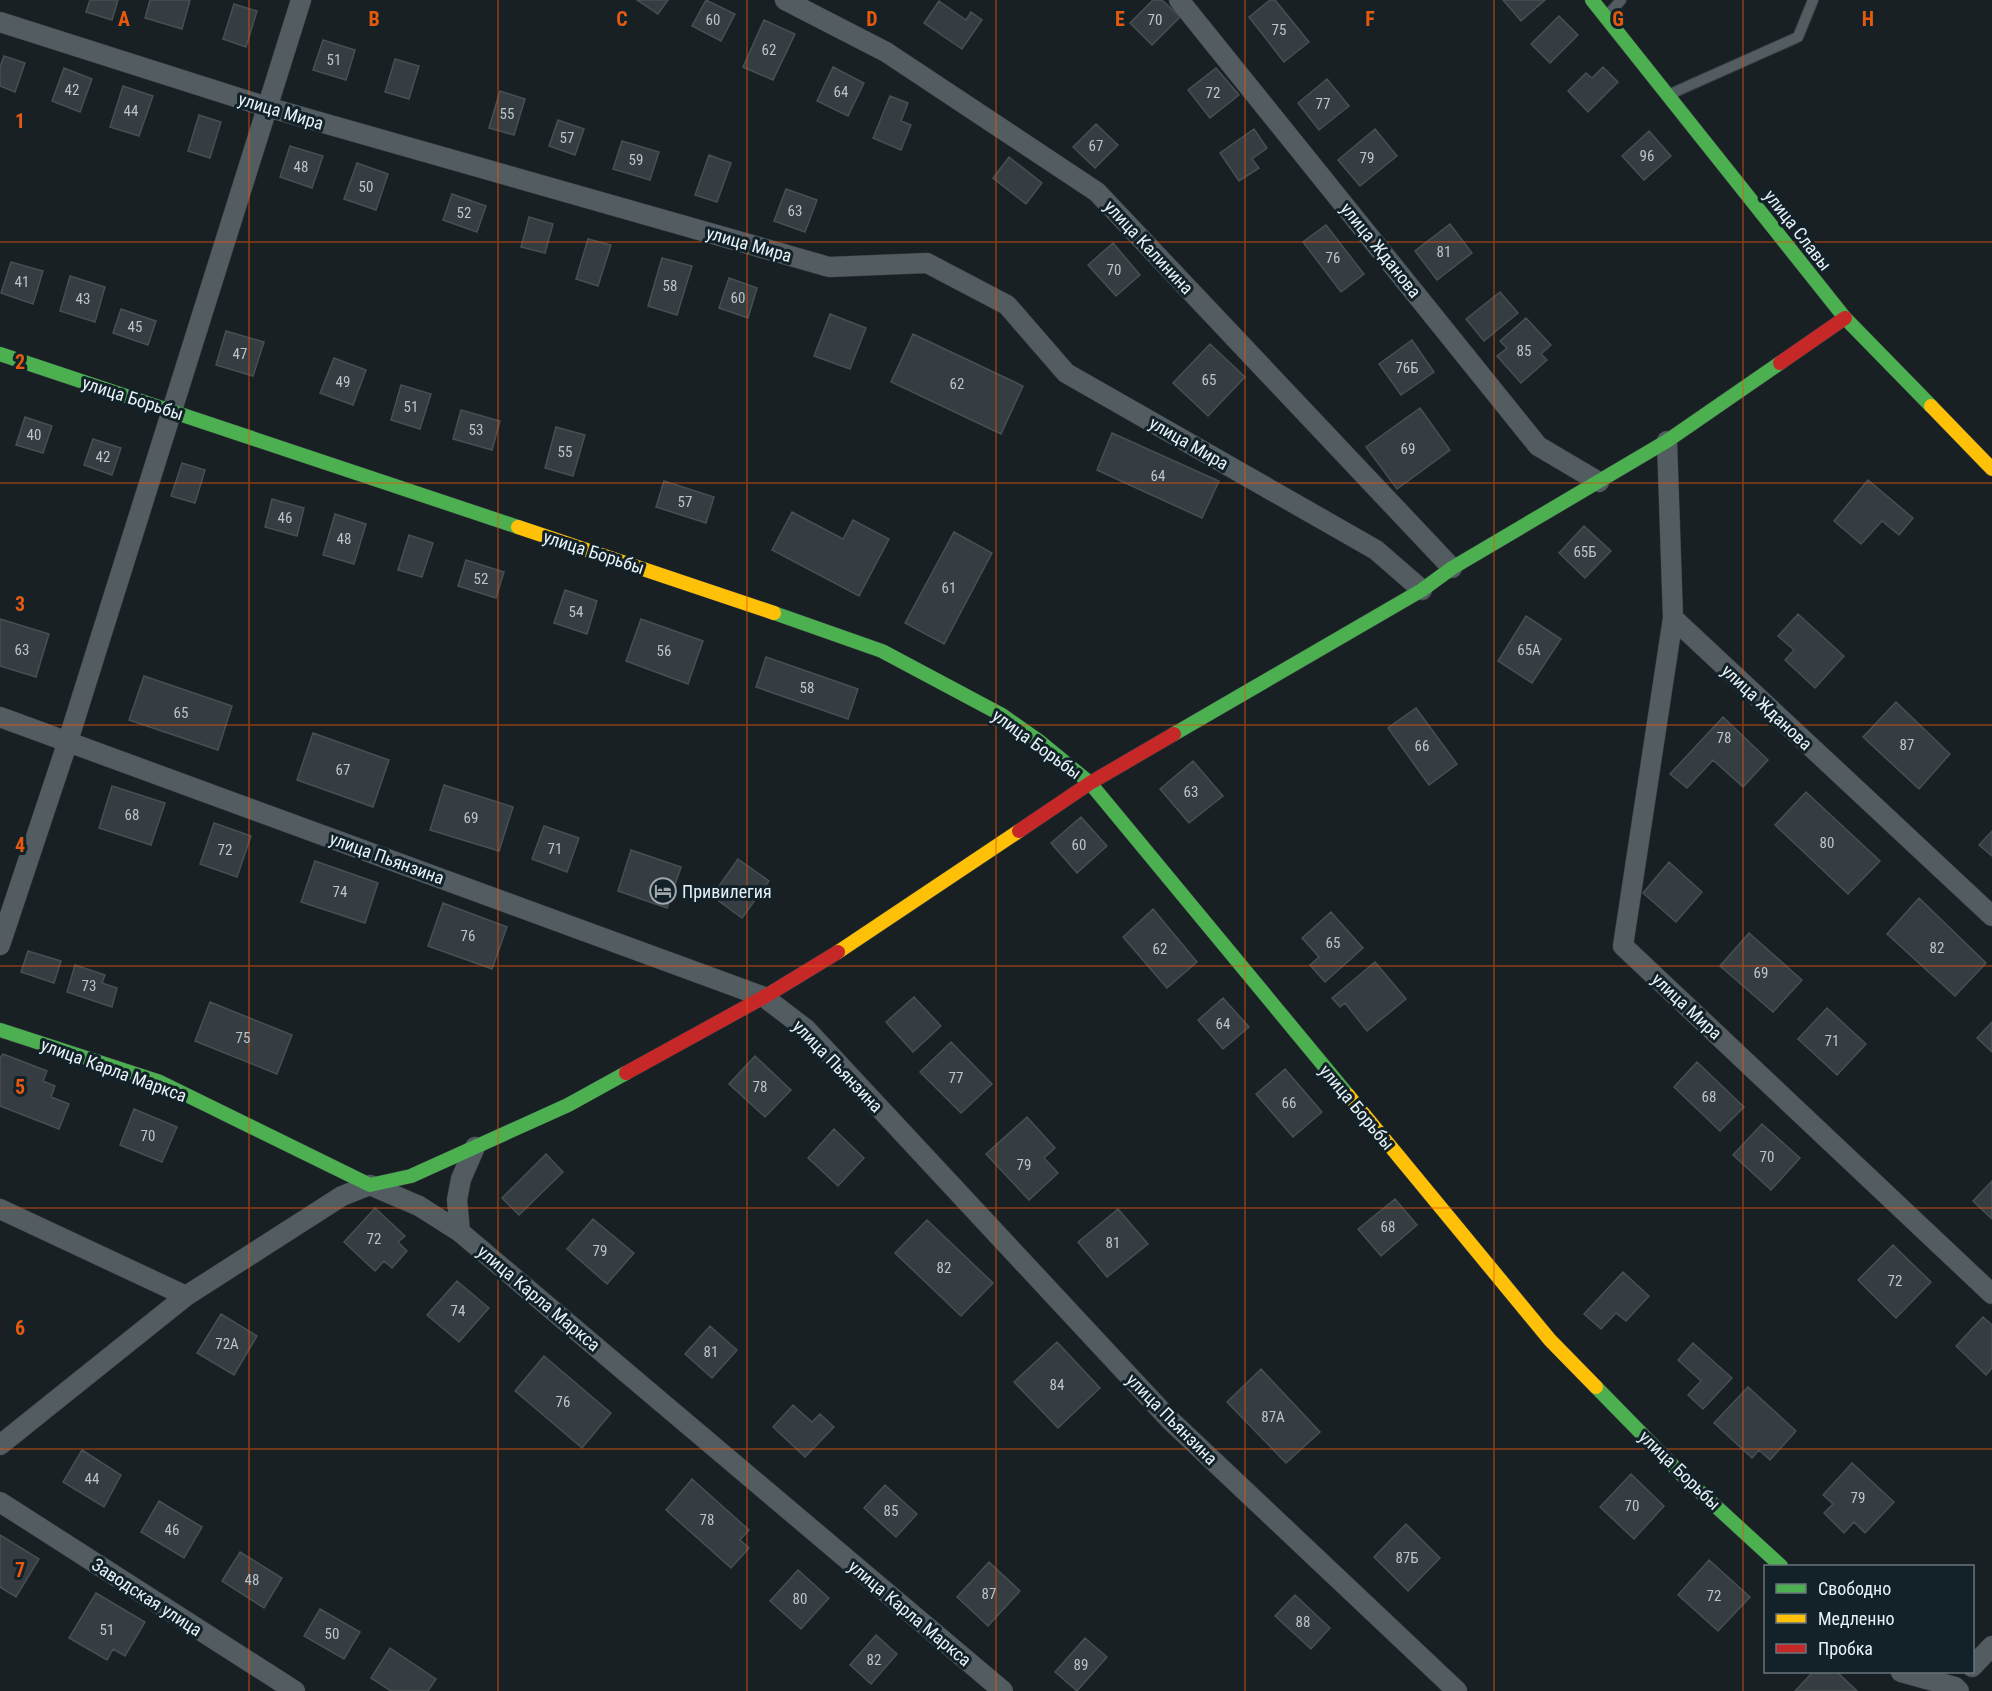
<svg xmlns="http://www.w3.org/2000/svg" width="1992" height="1691" font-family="'Roboto Condensed',sans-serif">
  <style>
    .building { fill: #363d42; stroke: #484f53; stroke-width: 1.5 }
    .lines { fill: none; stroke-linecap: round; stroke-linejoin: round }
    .lane-casing { stroke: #363c41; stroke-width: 12 }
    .street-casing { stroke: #363c41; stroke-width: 21 }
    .fast-casing { stroke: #363c41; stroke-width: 15 }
    .slow-casing { stroke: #363c41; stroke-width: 15 }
    .jam-casing { stroke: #363c41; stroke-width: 15 }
    .lane { stroke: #525c61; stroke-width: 10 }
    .street { stroke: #525c61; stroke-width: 20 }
    .fast { stroke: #4caf50; stroke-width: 14 }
    .slow { stroke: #ffc107; stroke-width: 14 }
    .jam { stroke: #c62828; stroke-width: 14 }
    .grid { fill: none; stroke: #e8590c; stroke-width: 1.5; stroke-opacity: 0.55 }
    .labels { text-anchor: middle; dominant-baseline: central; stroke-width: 6; stroke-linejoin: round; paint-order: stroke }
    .number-label { font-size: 15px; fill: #bbc4c9 }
    .street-label { font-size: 18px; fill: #e7f1f6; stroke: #132229 }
    .poi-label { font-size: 18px; fill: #e7f1f6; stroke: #132229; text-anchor: start }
    .grid-label { font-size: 20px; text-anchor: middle; font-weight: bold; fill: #e8590c; stroke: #132229; stroke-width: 6; stroke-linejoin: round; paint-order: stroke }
  </style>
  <rect width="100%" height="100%" fill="#182024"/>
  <!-- building -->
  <path class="building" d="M90,0h28l-6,20 -26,-8z
    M150,0h40l-8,29 -37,-11z
    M637,0h31l-10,14z
    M706,0l29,14 -14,27 -29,-15z
    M1153,0h9l18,17 -28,28 -22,-22z
    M1270,0h5l34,42 -25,20 -35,-45z
    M1503,0h42l-24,21z
    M939,1l27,19 5,-8 11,8 -20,29 -38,-26z
    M234,4l23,7 -11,36 -23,-8z
    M1559,16l19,19 -28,28 -19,-19z
    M764,20l31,14 -22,46 -30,-13z
    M323,40l32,10 -9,30 -33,-10z
    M4,56l21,7 -10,29 -15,-6v-19z
    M395,59l24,7 -10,33 -24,-7z
    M833,67l31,16 -16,33 -31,-15z
    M1603,67l15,15 -30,30 -20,-21 18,-18 6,5z
    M64,68l28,11 -12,33 -28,-11z
    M1216,68l23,27 -29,23 -22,-28z
    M1327,79l22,27 -30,24 -21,-27z
    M123,86l30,10 -14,40 -29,-9z
    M500,91l25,8 -11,36 -25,-7z
    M890,96l18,7 -7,18 10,4 -10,25 -28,-12z
    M199,115l22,7 -11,36 -22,-7z
    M558,120l26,9 -9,26 -26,-9z
    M1096,124l22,21 -23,23 -22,-21z
    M1254,129l13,19 -15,11 7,9 -20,13 -19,-28z
    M1375,129l22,27 -37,30 -22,-26z
    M1649,131l22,25 -27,24 -22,-24z
    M622,141l37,11 -9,28 -37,-11z
    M290,146l33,10 -11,32 -32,-11z
    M709,155l22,8 -14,39 -22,-7z
    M1009,157l33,26 -16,21 -33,-26z
    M357,163l31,11 -12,36 -32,-11z
    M786,189l31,11 -12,32 -31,-11z
    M452,194l34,12 -9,26 -34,-12z
    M529,217l24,7 -8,29 -24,-6z
    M1450,224l22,29 -35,27 -22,-29z
    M1326,225l38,49 -23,18 -38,-50z
    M588,239l23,6 -13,41 -22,-7z
    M1113,243l27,32 -24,21 -28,-31z
    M662,258l30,8 -15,49 -29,-9z
    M11,262l32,9 -10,33 -32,-11z
    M70,276l35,11 -10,35 -35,-11z
    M729,278l28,10 -9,30 -29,-10z
    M1500,292l18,21 -34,28 -18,-22z
    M121,309l35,12 -8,24 -35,-12z
    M830,314l36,14 -16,41 -36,-13z
    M1526,318l25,27 -10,9 6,6 -26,23 -24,-27 10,-8 -7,-7z
    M226,331l38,11 -11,34 -37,-11z
    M913,334l110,52 -22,48 -110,-52z
    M1412,340l22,32 -33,23 -22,-31z
    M1210,344l35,33 -37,39 -35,-33z
    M334,358l32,12 -13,35 -33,-12z
    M401,385l30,9 -11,35 -29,-9z
    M1420,408l30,42 -53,39 -31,-42z
    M461,410l39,11 -8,29 -39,-11z
    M25,417l27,9 -9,27 -27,-8z
    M556,427l29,8 -12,41 -28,-8z
    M1112,433l107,48 -17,37 -105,-48z
    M93,439l28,9 -9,27 -28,-10z
    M182,463l23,7 -10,33 -24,-7z
    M1868,480l45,38 -14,17 -17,-14 -21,23 -27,-23z
    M664,481l50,16 -8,26 -50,-16z
    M272,499l32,9 -7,28 -32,-9z
    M792,512l51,27 10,-19 36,19 -30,57 -87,-46z
    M335,514l31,10 -12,40 -31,-9z
    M1584,526l27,25 -26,27 -26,-25z
    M954,532l38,21 -48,91 -39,-21z
    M409,535l24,8 -11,34 -24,-7z
    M466,560l38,12 -8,26 -38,-12z
    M565,590l32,11 -10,33 -33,-11z
    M1798,614l46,42 -29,32 -30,-28 9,-10 -16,-14z
    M1526,616l35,23 -29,44 -34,-22z
    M0,619l49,15 -13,43 -36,-11z
    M641,619l62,22 -15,43 -62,-23z
    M766,657l92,32 -10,30 -92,-32z
    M144,676l88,30 -14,44 -89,-30z
    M1896,702l54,52 -31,35 -56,-52z
    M1416,708l41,56 -28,21 -41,-57z
    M1723,717l45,43 -25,27 -30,-27 -26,28 -17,-14z
    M313,733l76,27 -16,47 -76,-27z
    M1193,761l30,35 -34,27 -29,-34z
    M444,785l69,22 -14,44 -69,-21z
    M112,786l53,17 -14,42 -52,-17z
    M1806,792l74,69 -32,33 -73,-69z
    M1081,817l26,29 -30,27 -26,-30z
    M214,823l37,13 -14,41 -37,-13z
    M544,826l35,12 -12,34 -35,-13z
    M1992,831v25l-13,-11z
    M631,850l50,17 -14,41 -49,-17z
    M738,859l31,22 -27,37 -30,-22z
    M315,861l63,22 -13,40 -64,-21z
    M1669,862l33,30 -26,30 -33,-29z
    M1919,898l67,65 -31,33 -68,-62z
    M443,903l64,24 -15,42 -64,-23z
    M1153,909l44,53 -30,26 -44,-51z
    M1331,912l32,36 -38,34 -15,-17 9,-8 -17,-19z
    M1749,933l53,47 -29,32 -53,-46z
    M28,951l33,10 -7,22 -33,-11z
    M1375,962l31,37 -39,32 -22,-28 -5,4 -8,-9z
    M75,965l30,10 -3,8 15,5 -5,19 -45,-15z
    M914,997l27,29 -28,26 -27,-30z
    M1223,998l26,29 -26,22 -25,-29z
    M210,1002l82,33 -15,39 -82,-33z
    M1827,1008l39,36 -29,31 -39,-36z
    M1992,1022v30l-15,-14z
    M951,1042l41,42 -31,29 -41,-41z
    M3,1054l44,17 -4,10 12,5 -4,11 18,7 -10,25 -59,-23v-48z
    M755,1056l36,34 -26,27 -36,-33z
    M1697,1062l47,45 -24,24 -46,-44z
    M1285,1069l37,43 -29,25 -37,-43z
    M134,1109l43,18 -15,35 -42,-17z
    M1027,1117l28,31 -11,10 14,15 -29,27 -43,-46z
    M1762,1124l38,34 -29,32 -38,-35z
    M834,1129l30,29 -26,28 -30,-28z
    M546,1154l17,18 -44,43 -17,-17z
    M1992,1181v38l-19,-18z
    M1395,1199l22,26 -36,31 -23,-27z
    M375,1208l30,28 -7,6 9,9 -15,17 -8,-7 -9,10 -31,-29z
    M1118,1209l30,35 -41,33 -29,-35z
    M593,1219l41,34 -27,31 -40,-35z
    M927,1220l66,63 -32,33 -66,-63z
    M1893,1245l38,37 -35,36 -38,-38z
    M1623,1272l26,24 -23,25 -10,-8 -15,16 -17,-15z
    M457,1281l32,27 -30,34 -32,-27z
    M221,1314l36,22 -23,39 -37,-22z
    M1983,1317l9,8v43l-6,7 -30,-29z
    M710,1326l27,24 -25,28 -27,-24z
    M1057,1342l43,46 -42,40 -44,-46z
    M1693,1343l39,35 -29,31 -15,-14 13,-14 -23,-21z
    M544,1356l67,57 -29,35 -67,-57z
    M1261,1369l59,63 -34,31 -59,-61z
    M1748,1387l48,44 -26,29 -11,-10 -7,8 -38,-35z
    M793,1405l19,17 8,-8 14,13 -29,30 -32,-30z
    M82,1450l39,25 -17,32 -41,-25z
    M1852,1463l42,39 -29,31 -11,-11 -10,11 -20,-20 9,-9 -10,-9z
    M1631,1474l33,32 -30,33 -34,-32z
    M692,1479l57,51 -9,10 9,8 -18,20 -65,-58z
    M885,1485l32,29 -21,23 -32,-29z
    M159,1501l43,26 -18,31 -43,-26z
    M1406,1524l34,34 -32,33 -34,-34z
    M0,1535l39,24 -23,38 -16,-10z
    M240,1552l42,26 -18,30 -42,-27z
    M1709,1560l41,37 -32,34 -40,-36z
    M989,1562l31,29 -32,35 -31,-29z
    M798,1570l31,28 -28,31 -31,-28z
    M96,1593l49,29 -20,34 -12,-7 -6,11 -38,-22z
    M1295,1595l35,33 -19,21 -36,-33z
    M320,1609l40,23 -16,27 -40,-23z
    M876,1635l21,19 -26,30 -21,-19z
    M1085,1638l22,19 -30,34 -22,-19z
    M390,1648l46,31 -8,12h-37l-20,-13z
    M1813,1672h24l20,19h-62z"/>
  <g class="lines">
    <!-- lane casing -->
    <g class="lane-casing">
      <path id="lane" d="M1606,17l15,-17
        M1668,95l130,-58 15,-37"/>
    </g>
    <!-- street casing -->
    <g class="street-casing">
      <path id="street" d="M785,0l101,52 211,140 355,376
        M1179,0l359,446 61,36
        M0,22l267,85 562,160 98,-4 80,42 59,68 310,177 46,40
        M1667,441l6,177 319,298
        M1673,618l-50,328 369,348
        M0,717l764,280 42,32 364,391 287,271
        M0,945l68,-204 233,-741
        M0,1209l186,87
        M460,1232l-3,-32 4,-21 14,-32
        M0,1445l186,-149 156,-100 28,-11 49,21 41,26 543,459
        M0,1502l295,189
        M1972,1667l20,-21
        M1901,1672l54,15 4,4"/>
    </g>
    <!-- fast casing -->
    <g class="fast-casing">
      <path id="fast" d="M1592,0l253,318 86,88
        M0,354l518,173
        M774,613l108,38 120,64 37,26 51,42 258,312
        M1174,734l248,-144 30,-22 215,-127 113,-78
        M0,1030l160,52 210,103 41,-9 157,-71 58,-32
        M1596,1387l89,91 96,88"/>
    </g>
    <!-- slow casing -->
    <g class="slow-casing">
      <path id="slow" d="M1931,406l61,63
        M518,527l256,86
        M838,952l181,-121
        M1348,1095l202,245 46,47"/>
    </g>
    <!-- jam casing -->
    <g class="jam-casing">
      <path id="jam" d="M1780,363l65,-45
        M1019,831l71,-48 84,-49
        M626,1073l138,-76 74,-45"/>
    </g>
    <!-- lane -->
    <use href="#lane" class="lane"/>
    <!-- street -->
    <use href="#street" class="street"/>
    <!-- fast -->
    <use href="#fast" class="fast"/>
    <!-- slow -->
    <use href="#slow" class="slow"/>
    <!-- jam -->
    <use href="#jam" class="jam"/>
  </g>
  <!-- grid -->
  <path class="grid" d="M249,0v1691M498,0v1691M747,0v1691M996,0v1691M1245,0v1691M1494,0v1691M1743,0v1691M0,242h1992M0,483h1992M0,725h1992M0,966h1992M0,1208h1992M0,1449h1992"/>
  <!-- icons -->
  <defs>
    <g id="hotel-ring" transform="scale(1.35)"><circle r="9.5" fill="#132229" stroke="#9fa8ac" stroke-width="1.5"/><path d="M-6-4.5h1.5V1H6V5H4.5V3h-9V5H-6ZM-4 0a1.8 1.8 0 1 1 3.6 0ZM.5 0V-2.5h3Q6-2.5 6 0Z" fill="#9fa8ac"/></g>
  </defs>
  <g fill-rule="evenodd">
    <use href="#hotel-ring" x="663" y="891"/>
  </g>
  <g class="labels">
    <!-- number labels -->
    <g class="number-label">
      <text x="713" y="20">60</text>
      <text x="1155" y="20">70</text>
      <text x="1279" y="30">75</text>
      <text x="769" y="50">62</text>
      <text x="334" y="60">51</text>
      <text x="72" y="90">42</text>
      <text x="841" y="92">64</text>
      <text x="1213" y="93">72</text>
      <text x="1323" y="104">77</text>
      <text x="131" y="111">44</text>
      <text x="507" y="114">55</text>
      <text x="567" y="138">57</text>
      <text x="1096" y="146">67</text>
      <text x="1647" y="156">96</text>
      <text x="1367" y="158">79</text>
      <text x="636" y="160">59</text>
      <text x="301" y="167">48</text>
      <text x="366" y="187">50</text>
      <text x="795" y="211">63</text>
      <text x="464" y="213">52</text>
      <text x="1444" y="252">81</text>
      <text x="1333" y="258">76</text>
      <text x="1114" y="270">70</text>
      <text x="22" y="282">41</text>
      <text x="670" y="286">58</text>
      <text x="738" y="298">60</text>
      <text x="83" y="299">43</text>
      <text x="135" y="327">45</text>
      <text x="1524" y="351">85</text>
      <text x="240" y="354">47</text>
      <text x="1407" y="368">76Б</text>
      <text x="1209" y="380">65</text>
      <text x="343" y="382">49</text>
      <text x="957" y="384">62</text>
      <text x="411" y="407">51</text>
      <text x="476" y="430">53</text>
      <text x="34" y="435">40</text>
      <text x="1408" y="449">69</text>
      <text x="565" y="452">55</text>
      <text x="103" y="457">42</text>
      <text x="1158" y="476">64</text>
      <text x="685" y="502">57</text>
      <text x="285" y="518">46</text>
      <text x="344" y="539">48</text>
      <text x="1585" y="552">65Б</text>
      <text x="481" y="579">52</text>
      <text x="949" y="588">61</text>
      <text x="576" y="612">54</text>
      <text x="22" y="650">63</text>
      <text x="1529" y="650">65А</text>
      <text x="664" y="651">56</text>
      <text x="807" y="688">58</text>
      <text x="181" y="713">65</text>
      <text x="1724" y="738">78</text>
      <text x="1907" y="745">87</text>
      <text x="1422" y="746">66</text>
      <text x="343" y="770">67</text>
      <text x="1191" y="792">63</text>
      <text x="132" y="815">68</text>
      <text x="471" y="818">69</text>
      <text x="1827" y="843">80</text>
      <text x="1079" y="845">60</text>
      <text x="555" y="849">71</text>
      <text x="225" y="850">72</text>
      <text x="340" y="892">74</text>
      <text x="468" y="936">76</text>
      <text x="1333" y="943">65</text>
      <text x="1937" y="948">82</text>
      <text x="1160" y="949">62</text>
      <text x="1761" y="973">69</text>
      <text x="89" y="986">73</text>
      <text x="1223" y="1024">64</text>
      <text x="243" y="1038">75</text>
      <text x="1832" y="1041">71</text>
      <text x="956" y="1078">77</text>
      <text x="760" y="1087">78</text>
      <text x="1709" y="1097">68</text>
      <text x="1289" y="1103">66</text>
      <text x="148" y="1136">70</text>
      <text x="1767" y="1157">70</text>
      <text x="1024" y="1165">79</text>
      <text x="1388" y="1227">68</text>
      <text x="374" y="1239">72</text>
      <text x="1113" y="1243">81</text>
      <text x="600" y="1251">79</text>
      <text x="944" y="1268">82</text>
      <text x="1895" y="1281">72</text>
      <text x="458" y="1311">74</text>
      <text x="227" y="1344">72А</text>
      <text x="711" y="1352">81</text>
      <text x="1057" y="1385">84</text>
      <text x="563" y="1402">76</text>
      <text x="1273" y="1417">87А</text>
      <text x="92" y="1479">44</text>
      <text x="1858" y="1498">79</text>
      <text x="1632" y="1506">70</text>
      <text x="891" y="1511">85</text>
      <text x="707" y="1520">78</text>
      <text x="172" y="1530">46</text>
      <text x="1407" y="1558">87Б</text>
      <text x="252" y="1580">48</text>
      <text x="989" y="1594">87</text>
      <text x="1714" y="1596">72</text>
      <text x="800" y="1599">80</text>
      <text x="1303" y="1622">88</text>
      <text x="107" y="1630">51</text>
      <text x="332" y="1634">50</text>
      <text x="874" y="1660">82</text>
      <text x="1081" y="1665">89</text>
    </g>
    <!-- street labels -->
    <g class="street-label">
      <text transform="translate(281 111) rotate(17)">улица Мира</text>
      <text transform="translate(1798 230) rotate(52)">улица Славы</text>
      <text transform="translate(749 244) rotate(16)">улица Мира</text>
      <text transform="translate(1149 247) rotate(47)">улица Калинина</text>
      <text transform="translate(1381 250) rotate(51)">улица Жданова</text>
      <text transform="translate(133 398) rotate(18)">улица Борьбы</text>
      <text transform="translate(1189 443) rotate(30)">улица Мира</text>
      <text transform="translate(594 552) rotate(18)">улица Борьбы</text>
      <text transform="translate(1767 707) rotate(43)">улица Жданова</text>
      <text transform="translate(1037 744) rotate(36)">улица Борьбы</text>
      <text transform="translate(387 858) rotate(20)">улица Пьянзина</text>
      <text transform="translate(1687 1006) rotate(43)">улица Мира</text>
      <text transform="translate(838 1066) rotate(46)">улица Пьянзина</text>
      <text transform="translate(114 1070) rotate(20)">улица Карла Маркса</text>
      <text transform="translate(1357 1107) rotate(50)">улица Борьбы</text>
      <text transform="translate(539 1298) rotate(40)">улица Карла Маркса</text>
      <text transform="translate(1172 1419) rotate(45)">улица Пьянзина</text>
      <text transform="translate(1680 1470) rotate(44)">улица Борьбы</text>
      <text transform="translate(147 1597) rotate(33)">Заводская улица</text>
      <text transform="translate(910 1613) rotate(40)">улица Карла Маркса</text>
    </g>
    <!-- poi labels -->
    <g class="poi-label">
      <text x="682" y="891">Привилегия</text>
    </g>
  </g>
  <g class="grid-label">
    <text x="124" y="26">A</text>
    <text x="374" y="26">B</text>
    <text x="622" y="26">C</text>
    <text x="872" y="26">D</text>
    <text x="1120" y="26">E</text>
    <text x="1370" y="26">F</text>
    <text x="1618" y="26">G</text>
    <text x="1868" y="26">H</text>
    <text x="20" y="128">1</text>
    <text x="20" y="369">2</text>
    <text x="20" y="611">3</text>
    <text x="20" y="852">4</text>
    <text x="20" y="1094">5</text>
    <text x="20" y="1335">6</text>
    <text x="20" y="1577">7</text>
  </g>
  <!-- legend -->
  <rect x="1764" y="1565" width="210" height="108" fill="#132229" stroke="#68757b" stroke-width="1.5"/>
  <rect x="1776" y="1584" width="30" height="9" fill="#4caf50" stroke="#68757b" stroke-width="1.5"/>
  <text x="1818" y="1595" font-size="18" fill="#e7f1f6">Свободно</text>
  <rect x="1776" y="1614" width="30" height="9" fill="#ffc107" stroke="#68757b" stroke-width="1.5"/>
  <text x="1818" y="1625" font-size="18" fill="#e7f1f6">Медленно</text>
  <rect x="1776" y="1644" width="30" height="9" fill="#c62828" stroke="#68757b" stroke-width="1.5"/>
  <text x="1818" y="1655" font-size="18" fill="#e7f1f6">Пробка</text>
</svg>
